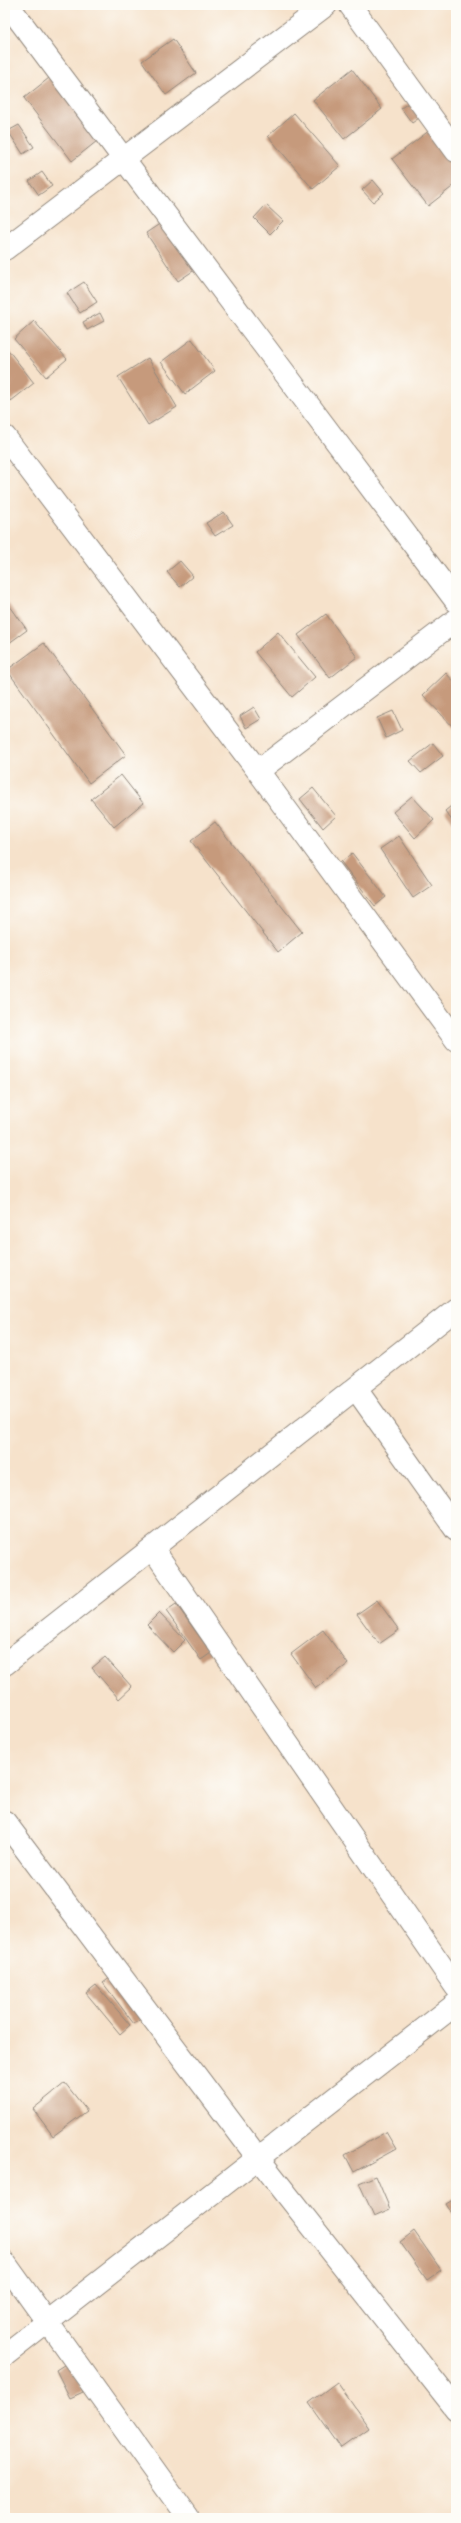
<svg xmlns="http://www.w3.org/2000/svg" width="461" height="2523" font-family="'Sorts Mill Goudy',serif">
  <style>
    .building { fill: #c69a7b }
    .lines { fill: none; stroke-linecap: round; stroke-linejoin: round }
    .street-casing { stroke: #90867b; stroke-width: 24 }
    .street { stroke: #fff; stroke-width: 22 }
  </style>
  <rect width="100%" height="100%" fill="#fdfcf7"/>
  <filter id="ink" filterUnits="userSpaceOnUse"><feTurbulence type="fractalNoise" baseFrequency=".025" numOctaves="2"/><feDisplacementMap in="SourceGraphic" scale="8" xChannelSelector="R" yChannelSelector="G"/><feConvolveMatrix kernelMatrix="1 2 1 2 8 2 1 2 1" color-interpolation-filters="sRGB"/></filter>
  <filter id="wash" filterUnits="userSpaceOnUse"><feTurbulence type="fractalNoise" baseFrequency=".012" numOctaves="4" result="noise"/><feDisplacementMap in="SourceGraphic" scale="16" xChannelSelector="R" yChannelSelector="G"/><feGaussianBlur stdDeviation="0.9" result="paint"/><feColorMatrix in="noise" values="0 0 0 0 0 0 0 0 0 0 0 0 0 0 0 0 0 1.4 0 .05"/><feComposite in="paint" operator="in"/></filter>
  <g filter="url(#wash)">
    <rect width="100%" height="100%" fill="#f6e2cb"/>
    <g id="blocks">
      <!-- building -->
      <path class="building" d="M173,39l23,34 -30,22 -24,-34z
        M352,69l30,40 -38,30 -31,-39z
        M54,74l48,63 -30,24 -48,-63z
        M416,98l10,15 -14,10 -11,-15z
        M294,113l46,53 -27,23 -45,-53z
        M19,125l15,22 -11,7 -15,-23z
        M434,127l22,28v29l-28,22 -36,-47z
        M42,172l10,14 -13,9 -10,-14z
        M373,180l11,13 -11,9 -11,-12z
        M266,205l17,16 -13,13 -16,-16z
        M167,219l32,48 -21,14 -32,-48z
        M84,282l13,20 -17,11 -13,-20z
        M100,313l4,8 -17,9 -4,-8z
        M34,321l33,38 -21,18 -32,-38z
        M192,339l23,32 -30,23 -24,-32z
        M5,346l29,37 -23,18 -6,-7z
        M148,358l29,49 -29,18 -30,-48z
        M224,512l9,13 -18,11 -9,-13z
        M180,561l13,15 -13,11 -13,-15z
        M5,599l22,31 -22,16z
        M326,614l31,43 -27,21 -32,-43z
        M278,632l37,45 -23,20 -37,-45z
        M44,643l82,112 -37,28 -82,-113z
        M446,673l10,11v46l-33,-35z
        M254,707l7,12 -15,9 -6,-12z
        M393,711l9,19 -16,8 -9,-20z
        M433,743l10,13 -22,17 -11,-12z
        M121,775l22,28 -29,24 -23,-28z
        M313,788l23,28 -13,12 -23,-29z
        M412,796l22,24 -19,18 -22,-26z
        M456,802v24l-11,-15z
        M215,822l87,110 -24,20 -87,-111z
        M399,836l33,49 -19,13 -33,-49z
        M352,853l34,44 -11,9 -34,-44z
        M377,1600l22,30 -20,14 -22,-30z
        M176,1604l35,49 -10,7 -35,-49z
        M159,1613l26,27 -12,12 -26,-27z
        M323,1630l25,34 -32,24 -25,-34z
        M105,1657l27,30 -13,12 -27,-31z
        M115,1974l31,41 -12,9 -31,-41z
        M96,1985l34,40 -10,9 -34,-41z
        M65,2083l22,28 -34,25 -20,-27z
        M386,2132l10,17 -42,23 -9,-17z
        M376,2176l14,33 -16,7 -15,-33z
        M456,2198v22l-10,-16z
        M414,2231l27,39 -14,10 -27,-38z
        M67,2363l16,29 -13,6 -14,-28z
        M337,2382l32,46 -28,20 -32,-45z"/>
    </g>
  </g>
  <g filter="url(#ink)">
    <use href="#blocks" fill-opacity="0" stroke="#90867b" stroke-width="1"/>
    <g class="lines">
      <!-- street casing -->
      <g class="street-casing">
        <path id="street" d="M8,5l448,596
          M350,5l106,146
          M5,249l321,-244
          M5,437l253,334 198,269
          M258,771l198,-151
          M356,1389l100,141
          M153,1549l303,438
          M5,1664l451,-355
          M5,1822l253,336 198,251
          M5,2263l183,255
          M5,2355l451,-351"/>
      </g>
      <!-- street -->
      <use href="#street" class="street"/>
    </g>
  </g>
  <!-- margin -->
  <rect width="461" height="2523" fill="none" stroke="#fdfcf7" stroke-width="20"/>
</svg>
